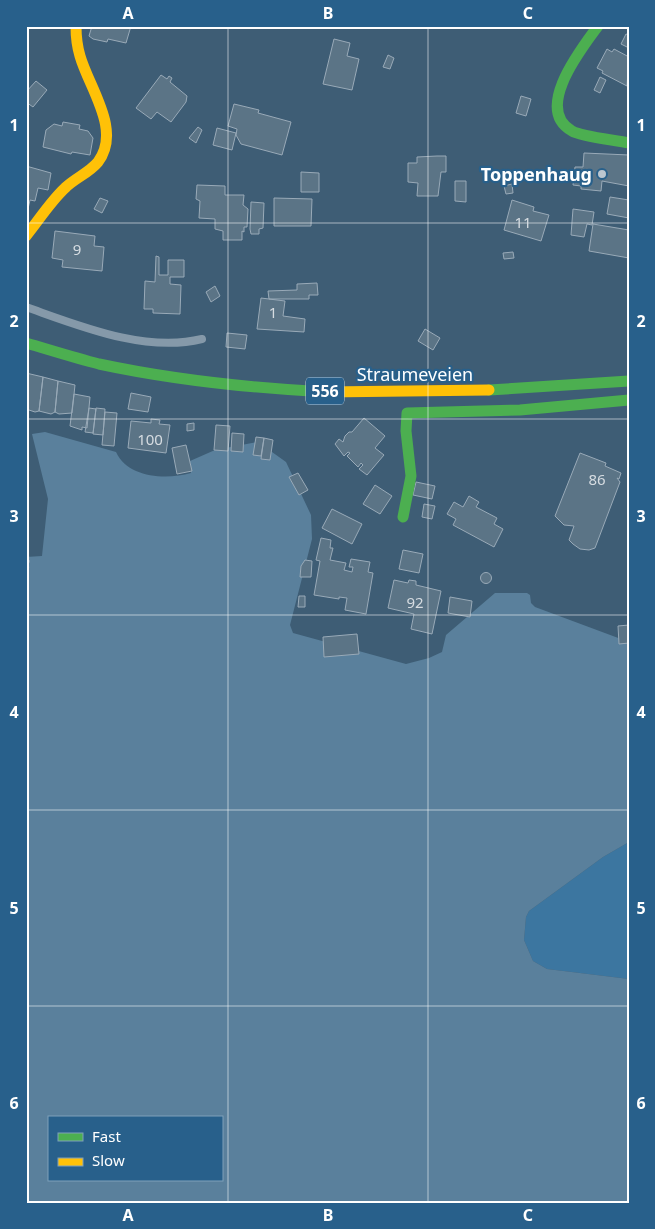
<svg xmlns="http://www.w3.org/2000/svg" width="655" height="1229" font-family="'Noto Sans',sans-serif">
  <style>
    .green { fill: #3c76a0 }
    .water { fill: #5a809c; fill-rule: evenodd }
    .building { fill: #5b7486; stroke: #99aab8 }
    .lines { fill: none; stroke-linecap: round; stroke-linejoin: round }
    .path { stroke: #8599a9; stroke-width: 3; stroke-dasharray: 2.5 4; stroke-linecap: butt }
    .lane { stroke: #8599a9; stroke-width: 8 }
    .fast { stroke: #4caf50; stroke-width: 11 }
    .slow { stroke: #ffc107; stroke-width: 11 }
    .grid { fill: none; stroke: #fff; stroke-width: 1; stroke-opacity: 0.55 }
    .poi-dot { fill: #bbc6cf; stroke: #28608b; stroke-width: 2 }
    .labels { text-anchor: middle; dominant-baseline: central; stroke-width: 4.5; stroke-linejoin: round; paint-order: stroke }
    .number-label { font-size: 15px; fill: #d6dce1 }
    .shield { fill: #28608b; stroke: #becfdc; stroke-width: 1 }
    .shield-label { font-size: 16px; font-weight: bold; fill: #fff }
    .poi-label { font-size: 18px; font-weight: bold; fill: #fff; stroke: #28608b; text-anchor: end }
    .street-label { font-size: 18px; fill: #fff; stroke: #28608b }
    .neatline { fill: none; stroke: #fff; stroke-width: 2 }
    .grid-label { font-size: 16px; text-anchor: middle; font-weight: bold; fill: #fff }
  </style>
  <rect width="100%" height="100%" fill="#3e5d75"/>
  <!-- green -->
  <path class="green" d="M629,842v137l-82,-10 -14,-8 -9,-21 2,-23 3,-6 74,-54z"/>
  <!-- water -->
  <path class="water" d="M45,432l71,20c12,26 50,28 75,21l-1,-12 25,-11 43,-8 28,20 25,53 1,24 -22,86 3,8 113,31 23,-6 13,-6 4,-17 49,-42h32l3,2 1,8 4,4 94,35v200l-26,15 -74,54 -3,6 -2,23 9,21 14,8 82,10v224h-603v-646l16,-1 6,-57 -16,-65zM49,1118h172v62h-172z"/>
  <!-- building -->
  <path class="building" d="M92,26h39l-5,17 -18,-4 -1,3 -14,-3 -4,-3z
    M626,34l3,1v13l-8,-4z
    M334,39l16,4 -3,13 12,3 -7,31 -29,-6z
    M607,49l5,3 2,-3 15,8 -2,29 -25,-13 1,-2 -6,-3z
    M388,55l6,3 -4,11 -7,-2z
    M161,75l6,4 2,-3 3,2 -2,4 17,14 -1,6 -15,20 -14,-10 -6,7 -15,-11z
    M600,77l6,3 -6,13 -6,-3z
    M36,81l11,9 -14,17 -7,-5v-10z
    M521,96l10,3 -5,17 -10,-3z
    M234,104l25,6 -1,3 33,9 -9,33 -41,-11 -5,-9 1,-6 -9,-3z
    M63,122l17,3 -1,4 9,2 5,7 -3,17 -18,-3 -1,2 -28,-7 3,-17 8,-6 8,2z
    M198,127l4,3 -6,13 -7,-5z
    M217,128l19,5 -4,17 -19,-5z
    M584,153l45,2v31l-27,-5 -1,10 -20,-2v-3l-8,-1 2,-18h8z
    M437,156h9v16h-5l-3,24h-21l1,-13 -10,-1v-19h9v-6z
    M26,166l25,7 -3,17 -10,-2 -3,13 -5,-1 -2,9z
    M301,172l18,1v19h-18z
    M455,181h11v21l-11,-1z
    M512,184l1,9 -7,1 -2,-8z
    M197,185l28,1v9h19l-1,10 5,4 -1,18h-3v5l-2,-1v9h-19v-9l-8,-2v-10l-16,-1 1,-17 -4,-2z
    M610,197l19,3v18l-22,-4z
    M100,198l8,3 -6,12 -8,-4z
    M274,198l38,1 -1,27h-37z
    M512,200l22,7 -1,4 16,4 -8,26 -37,-11z
    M251,202l13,1 -1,25 -4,1v5h-8l-1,-5z
    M573,209l21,3 -2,13 -5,-1 -3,13 -13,-2z
    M593,224l36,6v28l-40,-7z
    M55,231l40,5 -1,10 10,1 -2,24 -40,-4 1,-7 -11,-2z
    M513,252l1,6 -10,1 -1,-6z
    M156,256l3,1v18h9v-15h16v17h-14v7l11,1 -1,29 -27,-1v-4h-9l1,-28 10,1z
    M317,283l1,12h-9v4h-40l-1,-8 29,-1v-6z
    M215,286l5,10 -9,6 -5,-10z
    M261,298l24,3 -2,15 22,3 -1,13 -47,-3z
    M425,329l15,9 -7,12 -15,-9z
    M227,333l20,2 -2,14 -19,-2z
    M26,373l17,4 -4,34 -4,1 -9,-3z
    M43,377l15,4 -3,31 -4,2 -12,-3z
    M58,381l17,4 -3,28 -13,1 -4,-2z
    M131,393l20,4 -3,15 -20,-3z
    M74,394l16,3 -3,31 -5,-1v3l-12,-4z
    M89,408l7,1 -3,24 -8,-1z
    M96,408l9,1 -2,26 -10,-1z
    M105,412l12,1 -3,33 -12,-1z
    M364,418l21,18 -10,12 9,7 -17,20 -8,-6 4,-4 -2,-2 -3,4 -11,-11 3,-3 -2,-1 -4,4 -9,-12 4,-5 4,3 2,-6 4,-4h3z
    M151,419l9,1 -1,4 11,1 -4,28 -38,-5 3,-27 20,2z
    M194,423v7l-7,1v-7z
    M216,425l14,1 -2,25 -14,-1z
    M232,433l12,1 -1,18 -12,-1z
    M256,437l8,1 -3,18 -8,-1z
    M264,438l9,2 -3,20 -9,-1z
    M186,445l6,26 -15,3 -5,-26z
    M580,453l26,10 -1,3 16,7 -2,6 -2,-1 3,4 -25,66 -6,2 -9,-1 -7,-5 -4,-4 5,-14 -10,-1 -9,-9z
    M298,473l10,17 -9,5 -10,-18z
    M416,482l19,4 -3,13 -19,-4z
    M375,485l17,11 -12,18 -17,-10z
    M469,496l10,6 -3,5 21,11 -3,6 9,5 -9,18 -41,-22 3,-6 -9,-5 7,-12 9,5z
    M424,504l11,2 -3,13 -10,-2z
    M332,509l30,15 -10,20 -30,-16z
    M321,538l10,2 -1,8h3l-3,12 16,3 -2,7 8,2 1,-5h-4l2,-8 19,3 -2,10 5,1 -7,41 -21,-4 2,-12 -8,-1v2l-25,-4 6,-34 -4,-1z
    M403,550l20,4 -4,19 -20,-4z
    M305,560l7,1 -1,16h-11l1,-11z
    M480.5 578a5.5 5.5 0 1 1 11 0a5.5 5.5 0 1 1-11 0Z
    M394,580l14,3 1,-3 7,1v4l25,6 -9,43 -21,-5 3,-15 -26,-6z
    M299,596h6v11h-7z
    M450,597l22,4 -2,16 -22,-4z
    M629,625v18l-10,1 -1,-18z
    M357,634l2,20 -35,3 -1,-20z"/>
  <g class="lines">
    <!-- path -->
    <path class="path" d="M26,582l3,-26"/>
    <!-- lane -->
    <path class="lane" d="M26,307c54,19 119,46 176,32"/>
    <!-- fast -->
    <path class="fast" d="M598,26c-16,22 -65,83 -26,105 10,6 44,9 57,12
      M26,343c24,7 49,15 73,21 75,16 151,24 227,28
      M489,390l140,-9
      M403,517l8,-41 -5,-45 1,-18 113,-3 109,-10"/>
    <!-- slow -->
    <path class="slow" d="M26,236c13,-16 24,-34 39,-48 10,-10 24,-15 33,-26 24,-32 -9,-74 -18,-106 -3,-10 -4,-19 -4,-30
      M326,392l163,-2"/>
  </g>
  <!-- grid -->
  <path class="grid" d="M228,26v1177M428,26v1177M26,223h603M26,419h603M26,615h603M26,810h603M26,1006h603"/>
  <!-- markers -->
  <circle class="poi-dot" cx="602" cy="174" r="5"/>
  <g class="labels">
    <!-- number labels -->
    <g class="number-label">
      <text x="523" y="222">11</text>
      <text x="77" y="249">9</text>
      <text x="273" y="312">1</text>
      <text x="150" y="439">100</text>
      <text x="597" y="479">86</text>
      <text x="415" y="602">92</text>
    </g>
    <!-- shield labels -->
    <rect class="shield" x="306" y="377.5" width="38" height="27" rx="4"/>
    <g class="shield-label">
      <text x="325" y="391">556</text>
    </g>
    <!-- poi labels -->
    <g class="poi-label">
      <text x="592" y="174">Toppenhaug</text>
    </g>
    <!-- street labels -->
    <g class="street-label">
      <text x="415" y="374">Straumeveien</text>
    </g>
  </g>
  <!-- border -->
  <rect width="655" height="1229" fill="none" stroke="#28608b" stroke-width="55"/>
  <!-- legend -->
  <rect x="48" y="1116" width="175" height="65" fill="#28608b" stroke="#7ea0b9"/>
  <rect x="58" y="1133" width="25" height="8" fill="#4caf50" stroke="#7ea0b9"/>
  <text x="92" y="1142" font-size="15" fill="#ffffff">Fast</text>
  <rect x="58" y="1158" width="25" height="8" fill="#ffc107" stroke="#7ea0b9"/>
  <text x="92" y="1166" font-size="15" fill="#ffffff">Slow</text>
  <rect x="28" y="28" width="600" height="1174" class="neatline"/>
  <g class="grid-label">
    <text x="128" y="19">A</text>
    <text x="328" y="19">B</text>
    <text x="528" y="19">C</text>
    <text x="14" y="131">1</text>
    <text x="641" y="131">1</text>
    <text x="14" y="327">2</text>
    <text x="641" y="327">2</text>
    <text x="14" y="522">3</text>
    <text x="641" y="522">3</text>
    <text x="14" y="718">4</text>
    <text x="641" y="718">4</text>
    <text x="14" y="914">5</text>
    <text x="641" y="914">5</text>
    <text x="14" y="1109">6</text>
    <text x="641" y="1109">6</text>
    <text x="128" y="1221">A</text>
    <text x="328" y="1221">B</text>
    <text x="528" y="1221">C</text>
  </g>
</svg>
